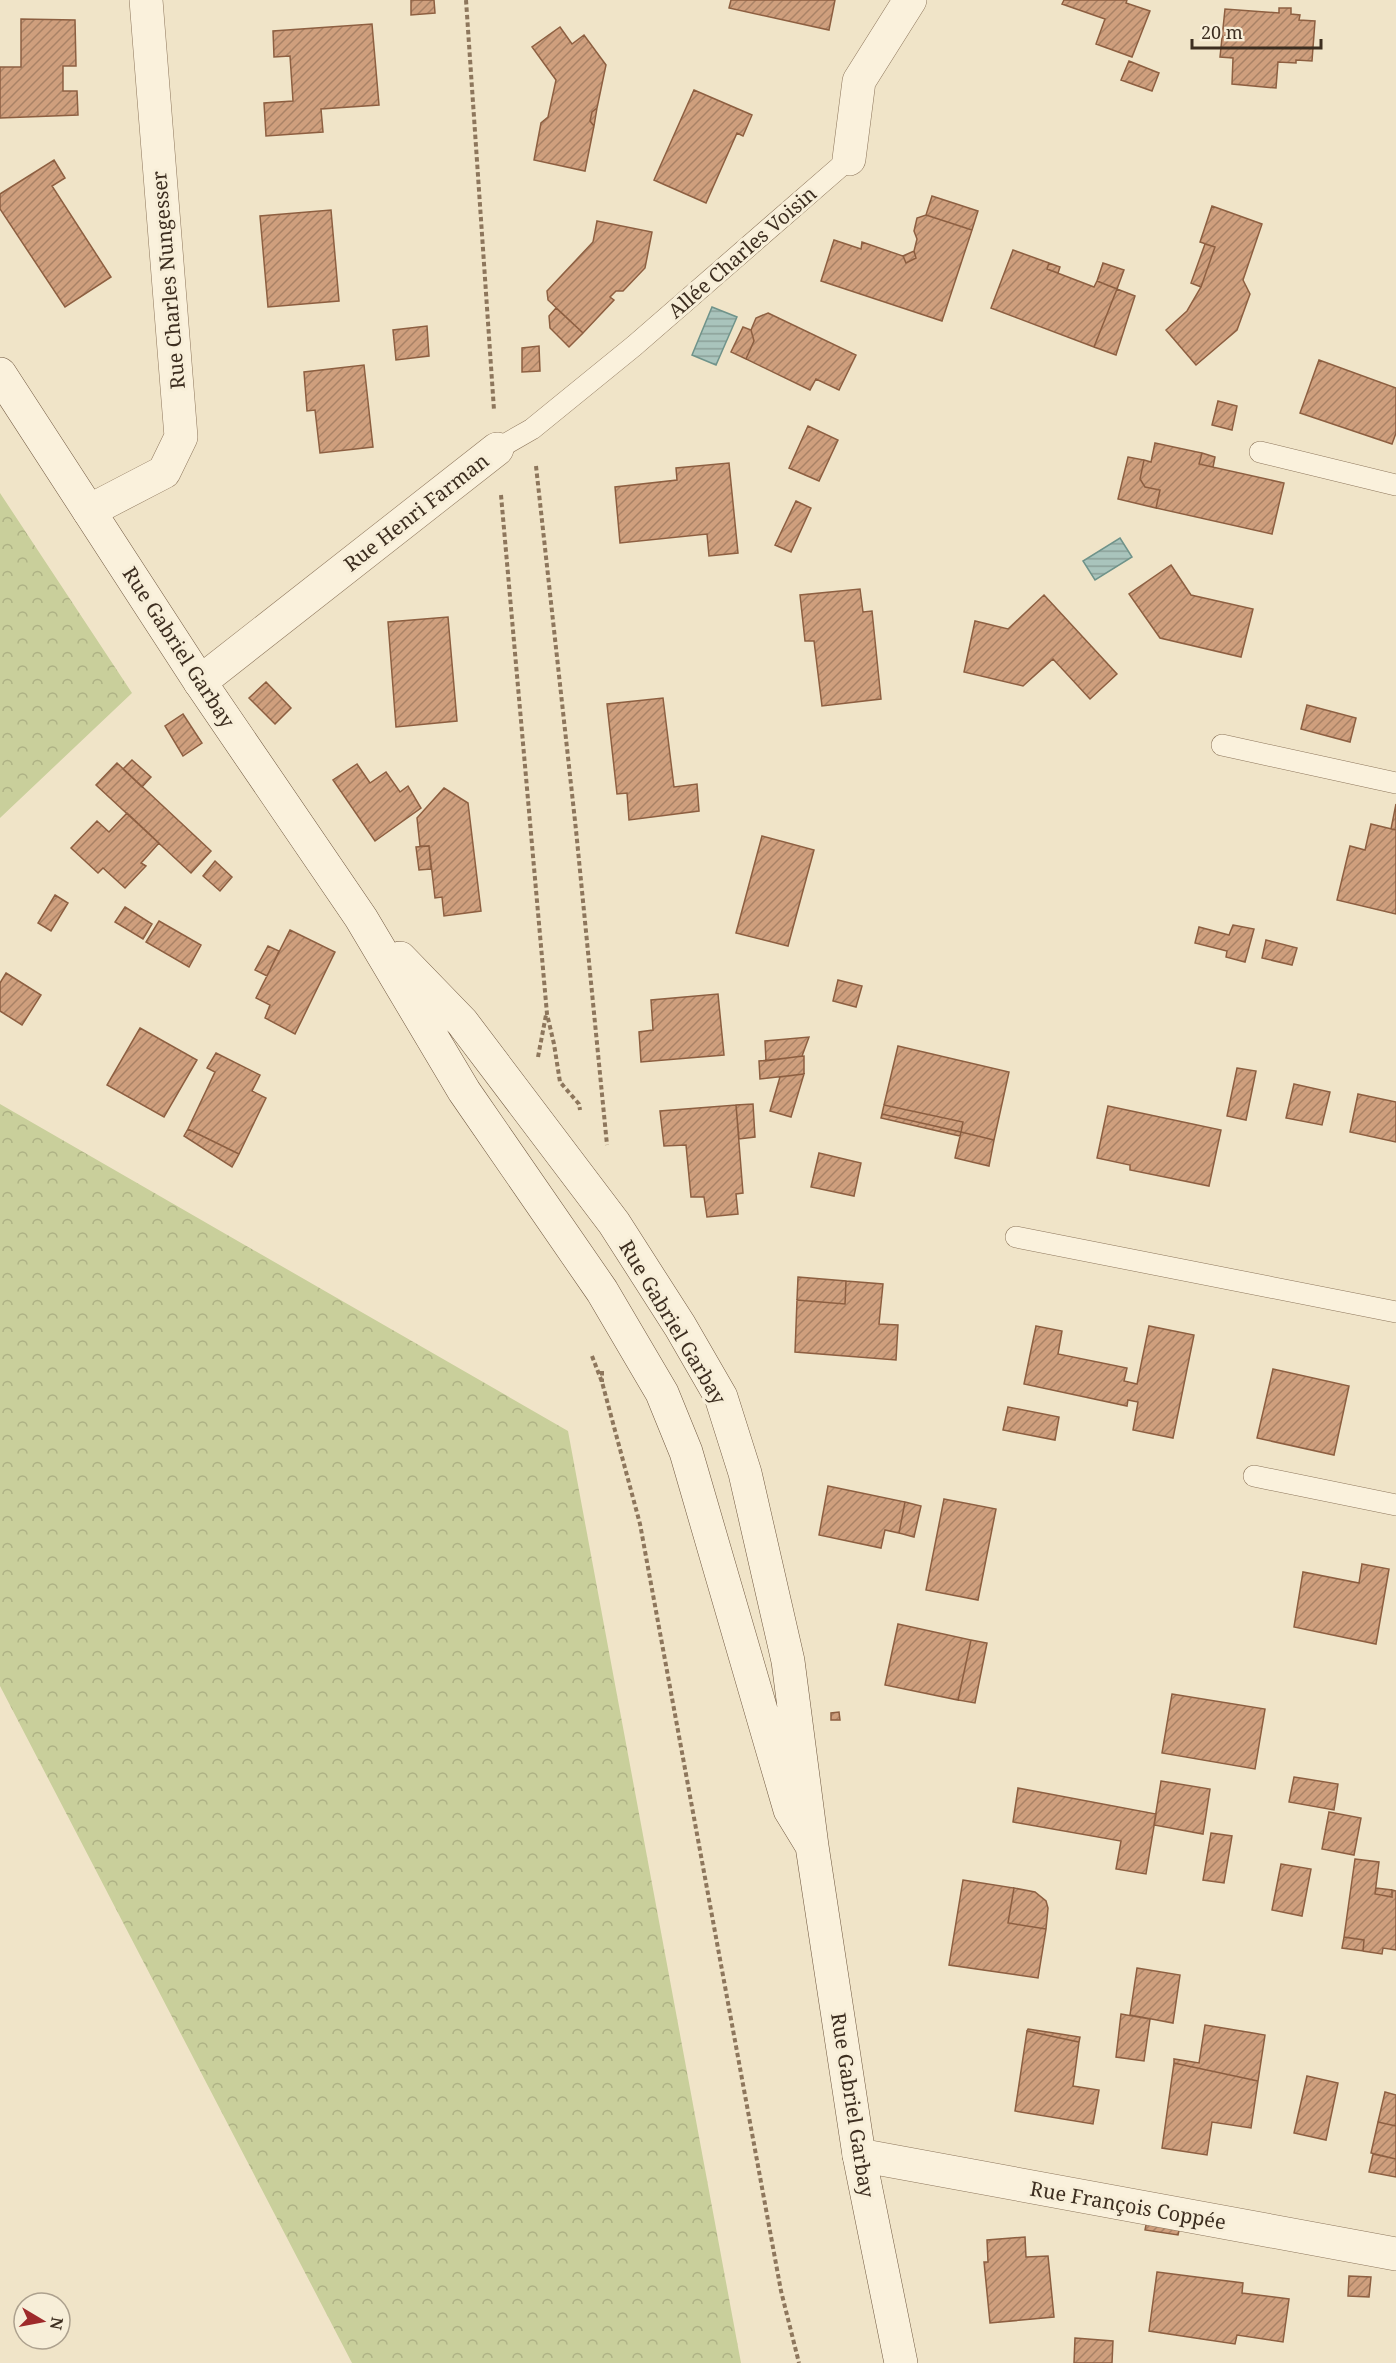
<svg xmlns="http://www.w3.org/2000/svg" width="1396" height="2363" font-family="'Noto Serif',serif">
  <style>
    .forest { fill: url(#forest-crowns) }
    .water { fill: url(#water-rules); stroke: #6f938a; stroke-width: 1.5 }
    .building { fill: url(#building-hatch); stroke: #8d5f41; stroke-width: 1.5 }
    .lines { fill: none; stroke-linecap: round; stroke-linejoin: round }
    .lane-casing { stroke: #8d765c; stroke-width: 22 }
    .street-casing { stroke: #8d765c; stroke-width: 34 }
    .secondary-casing { stroke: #6f573f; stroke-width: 34 }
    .path { stroke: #8d765c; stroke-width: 4; stroke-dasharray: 4.5 3; stroke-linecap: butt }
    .lane { stroke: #faf1dc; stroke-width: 21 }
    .street { stroke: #faf1dc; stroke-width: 33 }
    .secondary { stroke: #faf1dc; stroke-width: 33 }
    .labels { text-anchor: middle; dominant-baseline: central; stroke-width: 6; stroke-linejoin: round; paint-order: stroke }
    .street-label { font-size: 20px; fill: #3d2e20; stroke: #f7eed8 }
  </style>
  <defs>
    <pattern id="forest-crowns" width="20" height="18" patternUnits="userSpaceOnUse" patternTransform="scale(1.5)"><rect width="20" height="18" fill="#c9cf9b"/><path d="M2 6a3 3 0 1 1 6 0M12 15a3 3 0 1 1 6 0" fill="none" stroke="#aeb285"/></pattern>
    <pattern id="water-rules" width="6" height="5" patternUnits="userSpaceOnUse" patternTransform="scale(1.5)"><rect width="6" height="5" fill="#a9c4bc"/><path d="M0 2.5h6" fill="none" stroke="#8ba098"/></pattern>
    <pattern id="building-hatch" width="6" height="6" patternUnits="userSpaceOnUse" patternTransform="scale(1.5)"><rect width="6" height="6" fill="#cf9f7d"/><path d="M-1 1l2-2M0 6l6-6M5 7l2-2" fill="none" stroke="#a98266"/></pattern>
  </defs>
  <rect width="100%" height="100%" fill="#f0e4c8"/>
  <!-- forest -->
  <path class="forest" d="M0,493l132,200 -132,125z
    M0,1104l568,327 173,932h-389l-352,-677z"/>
  <!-- water -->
  <path class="water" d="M712,307l25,10 -21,48 -24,-10z
    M1120,538l12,19 -37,23 -12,-19z"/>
  <!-- building -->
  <path class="building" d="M411,0h23l1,13 -24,2z
    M731,0h104l-6,30 -100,-22z
    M1064,0h63l-1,3 24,8 -18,46 -36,-13 9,-25 -43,-15z
    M1279,8h12v6l9,1 -1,5 16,1 -3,40 -16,-1v3l-18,-1 -2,26 -44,-4 1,-26 -13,-1 5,-48 54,4z
    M21,19l54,1 1,46h-13v25h14l1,24 -78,3v-51h21z
    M372,24l7,81 -58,4 2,23 -57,4 -2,-33 29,-2 -3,-45 -16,1 -1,-26z
    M560,27l12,17 12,-9 22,30 -9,43 -5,4 -2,9 4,5 -9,45 -51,-11 7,-37 7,-6 8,-37 -24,-33z
    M1129,61l30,12 -7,18 -31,-11z
    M694,90l58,25 -9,21 -6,-3 -31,70 -52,-23z
    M597,108l-3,18 -4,-5 2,-9z
    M54,160l11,18 -13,8 59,91 -46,30 -65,-98v-15z
    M932,196l46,15 -6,19 -46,-15z
    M1212,206l50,18 -19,56 7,14 -13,36 -41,35 -30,-35 21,-19 14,-24 14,-40 -15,-5z
    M331,210l8,91 -71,6 -8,-91z
    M926,215l46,15 -30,91 -121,-40 13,-41 27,9 1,-7 41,14 3,7 10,-5 -2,-7 3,-12 -3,-8 3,-13z
    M597,221l55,11 -7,36 -22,23h-7l-6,6 4,3 -31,33 -35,-33 -1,-9 46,-49z
    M1205,244l10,3 -14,40 -10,-4z
    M1013,250l36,13 -2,6 47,18 3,-6 20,8 -23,58 -103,-39z
    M914,251l2,7 -10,5 -3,-7z
    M1049,263l11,4 -2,6 -11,-4z
    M1103,263l21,7 -7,19 -20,-8z
    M1117,289l18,7 -19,59 -22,-8z
    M556,308l27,25 -14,14 -19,-19 -1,-12z
    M768,313l88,42 -17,35 -23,-11 -6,11 -64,-31 8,-18 -3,-11 5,-12z
    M427,326l2,30 -33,4 -3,-30z
    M743,327l8,3 3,11 -8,18 -15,-7z
    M539,346l1,25 -18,1v-24z
    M1319,360l77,28v45l-4,11 -92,-31z
    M364,365l9,82 -53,6 -5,-43 -8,1 -3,-39z
    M1218,401l19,5 -5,24 -20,-5z
    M808,426l30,14 -19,41 -30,-13z
    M1155,443l47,10 -3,11 85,19 -12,51 -116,-26 4,-18 -15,-3 -5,-8 4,-19 7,2z
    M1202,453l13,4 -2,10 -14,-3z
    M1128,457l16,3 -4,19 5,8 15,3 -4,18 -38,-9z
    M729,463l9,90 -29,3 -2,-22 -87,9 -5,-56 62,-7 -1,-12z
    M796,501l15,7 -20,44 -16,-7z
    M1171,565l20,30 62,14 -12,48 -81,-19 -31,-44z
    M860,589l3,23 9,-1 9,88 -59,7 -8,-65h-9l-5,-46z
    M1044,595l73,79 -27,25 -37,-40 -30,27 -59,-14 11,-51 33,8z
    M448,617l9,104 -61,6 -8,-105z
    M266,682l25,26 -16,16 -26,-26z
    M663,698l11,89 23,-3 2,27 -70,9 -2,-27 -10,1 -10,-90z
    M1307,705l49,13 -6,24 -49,-13z
    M183,714l19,29 -19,13 -18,-30z
    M132,760l19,17 -9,10 -19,-18z
    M117,763l94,88 -20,22 -95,-88z
    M357,764l13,19 16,-11 14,20 8,-6 13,22 -46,33 -42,-61z
    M444,788l24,15 13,108 -37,5 -2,-19 -7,1 -6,-52h-9l-3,-28z
    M1396,804v26l-5,-1z
    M127,813l32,30 -18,20 5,3 -21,22 -22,-20 -5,5 -27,-25 26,-27 12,11z
    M1371,824l25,6v84l-59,-14 13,-54 15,4z
    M762,836l52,14 -26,96 -52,-13z
    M429,846l2,23 -12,1 -3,-23z
    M215,861l17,16 -12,14 -17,-15z
    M55,895l13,8 -17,28 -13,-8z
    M125,907l27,17 -9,15 -28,-17z
    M159,921l42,24 -12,22 -43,-25z
    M1233,925l21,4 -9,33 -19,-5 1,-6 -32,-8 4,-16 30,8z
    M290,930l45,22 -40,82 -30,-16 5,-13 -14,-7z
    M1266,940l31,8 -5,17 -30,-7z
    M268,946l11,5 -12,25 -12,-6z
    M6,973l35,22 -19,30 -22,-14v-28z
    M838,980l24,6 -6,21 -23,-6z
    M718,994l6,61 -83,7 -2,-30 14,-2 -2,-30z
    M140,1028l57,32 -33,57 -57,-32z
    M809,1037l-7,19 -36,5 -1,-20z
    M898,1046l111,26 -15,68 -33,-8 2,-10 -79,-17z
    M216,1053l44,22 -8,16 14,7 -27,56 -51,-25 27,-57 -8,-4z
    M804,1056v18l-44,5 -1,-18z
    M1237,1068l19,3 -10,49 -19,-4z
    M804,1074l-13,43 -21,-6 10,-34z
    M1294,1084l36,8 -8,33 -36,-7z
    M1358,1094l38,8v40l-46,-10z
    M753,1104l2,33 -16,2 -3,-34z
    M736,1105l7,88 -7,1 2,20 -31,3 -3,-20h-13l-5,-52 -22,1 -4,-35z
    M884,1105l79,17 -2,10 -79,-18z
    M1108,1106l113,24 -12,56 -79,-16v-5l-33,-7z
    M882,1114l79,18 -1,4 -79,-18z
    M188,1129l51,25 -7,13 -48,-31z
    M961,1132l33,8 -5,26 -34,-8z
    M819,1153l42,10 -7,33 -43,-9z
    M798,1277l48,4 -1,23 -48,-4z
    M846,1281l37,3 -4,40 19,1 -2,35 -101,-8 2,-52 48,4z
    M1036,1326l26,5 -4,23 69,14 -3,13 13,3 12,-58 45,9 -21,103 -40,-8 5,-28 -10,-2 -1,6 -103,-22z
    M1273,1369l76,17 -15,69 -77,-17z
    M1008,1407l51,10 -4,23 -52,-10z
    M828,1486l77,16 -6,31 -14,-3 -4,18 -62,-13z
    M944,1499l52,10 -18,91 -52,-10z
    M905,1502l16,4 -7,31 -15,-4z
    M1362,1564l27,5 -13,75 -82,-17 9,-55 56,11z
    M898,1624l73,16 -13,60 -73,-15z
    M971,1640l16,3 -12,60 -17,-3z
    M1172,1694l93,15 -10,60 -93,-16z
    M839,1712l1,8h-9v-7z
    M1294,1777l44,7 -4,26 -45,-8z
    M1161,1781l49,8 -7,45 -49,-9z
    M1018,1788l138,26 -10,60 -30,-5 5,-28 -108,-19z
    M1329,1812l32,6 -7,37 -32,-6z
    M1211,1833l21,3 -8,47 -21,-3z
    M1355,1859l24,3 -4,32 17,3v-7l4,1v59l-13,-2 -1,6 -19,-3 1,-11 -20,-3z
    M1281,1864l30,5 -9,47 -30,-6z
    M963,1880l51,8 -6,35 38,6 -8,49 -89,-13z
    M1014,1888l21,4 11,9 2,7 -2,21 -38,-6z
    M1376,1888l16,2v7l-17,-3z
    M1344,1937l20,3 -1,11 -21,-3z
    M1137,1968l43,7 -7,48 -43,-8z
    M1121,2014l29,5 -6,42 -28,-4z
    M1205,2025l60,10 -7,46 -84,-18v-4l25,4z
    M1028,2029l52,8 -1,5 -52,-11z
    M1027,2031l52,11 -6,44 26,4 -6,34 -78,-13z
    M1174,2063l84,18 -7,47 -39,-6 -5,33 -45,-7z
    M1307,2076l31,7 -12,57 -32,-7z
    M1385,2092l11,3v31l-18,-4z
    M1378,2122l18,4v33l-25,-6z
    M1373,2154l23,5v18l-27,-5z
    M1147,2220l33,6 -2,9 -33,-5z
    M1025,2237l1,20 22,-1 6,61 -64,6 -6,-61h4l-1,-22z
    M1157,2272l86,11 -1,10 47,6 -6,43 -46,-7 -2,9 -86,-13z
    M1349,2276l22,1 -2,20 -21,-1z
    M1075,2338l38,3 -1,22h-38z"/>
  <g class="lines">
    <!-- lane casing -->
    <g class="lane-casing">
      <path id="lane" d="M497,449l35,-20 102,-83 215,-187
        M1260,452l136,33
        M1222,745l174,38
        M1016,1237l380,75
        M1254,1476l142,29"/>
    </g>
    <!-- street casing -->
    <g class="street-casing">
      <path id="street" d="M849,159l10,-78 51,-81
        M89,511l75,-39 17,-35 -35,-437
        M200,682l297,-233
        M859,2155l537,99"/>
    </g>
    <!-- secondary casing -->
    <g class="secondary-casing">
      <path id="secondary" d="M0,374l200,308 161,236 103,173 138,200 60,102 24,59 104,358 22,36
        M400,958l62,64 152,201 66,103 41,71 24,76 43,188 24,185 47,309 42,208"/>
    </g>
    <!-- path -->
    <path class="path" d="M466,0l28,410
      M536,466l40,364 31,315
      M501,495l46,519 7,30 6,38 19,22 1,6
      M538,1057l8,-42
      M592,1356l10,26 38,142 141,767 18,72
      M602,1371v11"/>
    <!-- lane -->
    <use href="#lane" class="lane"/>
    <!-- street -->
    <use href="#street" class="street"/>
    <!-- secondary -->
    <use href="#secondary" class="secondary"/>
  </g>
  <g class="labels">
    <!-- street labels -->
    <g class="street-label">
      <text transform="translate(742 252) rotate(-41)">Allée Charles Voisin</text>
      <text transform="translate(168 280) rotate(-95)">Rue Charles Nungesser</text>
      <text transform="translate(416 512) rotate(-38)">Rue Henri Farman</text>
      <text transform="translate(179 647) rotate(57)">Rue Gabriel Garbay</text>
      <text transform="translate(673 1322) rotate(59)">Rue Gabriel Garbay</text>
      <text transform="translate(853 2105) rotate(81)">Rue Gabriel Garbay</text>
      <text transform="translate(1128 2205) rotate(10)">Rue François Coppée</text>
    </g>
  </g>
  <!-- north arrow -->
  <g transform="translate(42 2321) rotate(100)"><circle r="28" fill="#f7eed8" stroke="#ada18e" stroke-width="1.5"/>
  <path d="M0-4.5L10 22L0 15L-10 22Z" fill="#9e2a2b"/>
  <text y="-9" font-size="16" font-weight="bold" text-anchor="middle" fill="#3d2e20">N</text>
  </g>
  <!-- scale -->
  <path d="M1192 39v9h129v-9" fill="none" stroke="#3d2e20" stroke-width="3"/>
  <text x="1201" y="39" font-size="18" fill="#3d2e20" stroke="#f7eed8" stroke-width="4.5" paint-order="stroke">20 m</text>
</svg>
